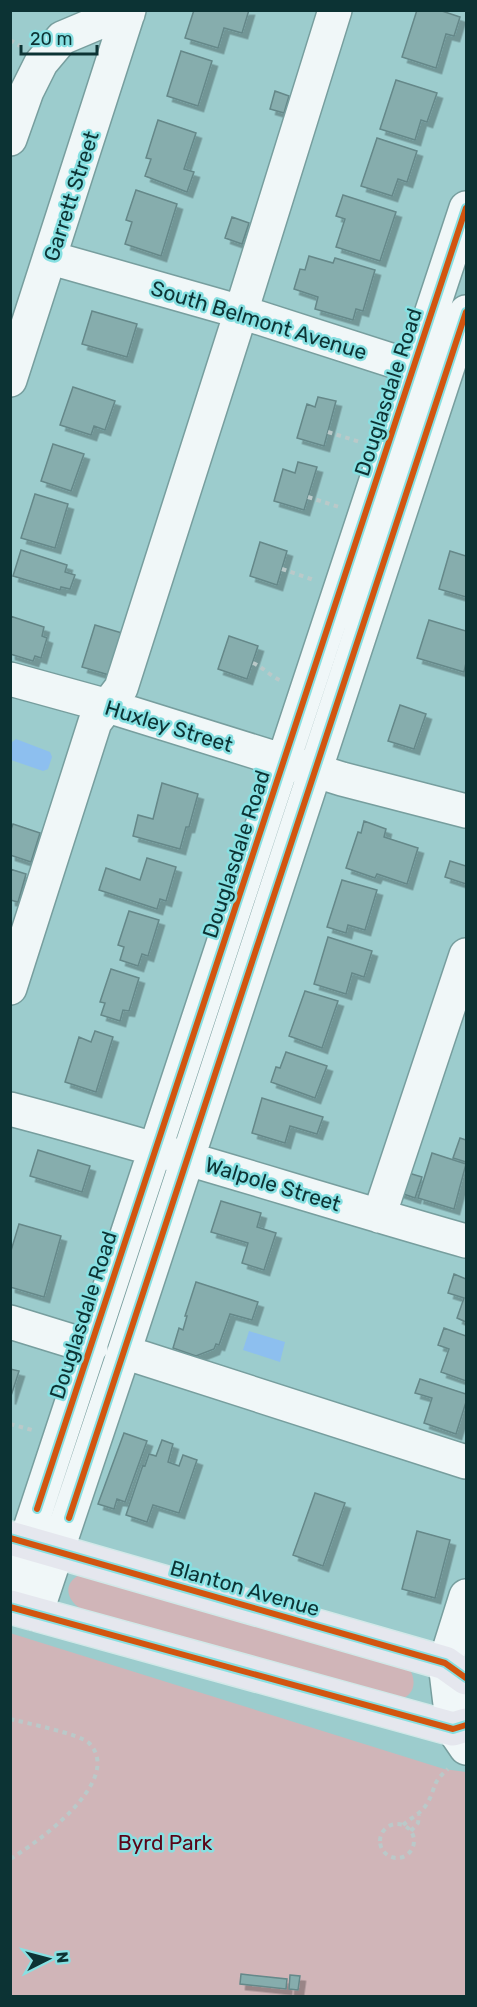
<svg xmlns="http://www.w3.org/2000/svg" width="477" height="2007" font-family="Rubik,sans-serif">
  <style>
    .green { fill: #d0b5b8 }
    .water { fill: #8dbfef }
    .building { fill: #86adad; stroke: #658889; stroke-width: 1.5; filter: url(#shadow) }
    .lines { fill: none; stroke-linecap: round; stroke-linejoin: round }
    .minor-casing { stroke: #779e9e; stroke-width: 36 }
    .major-casing { stroke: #d2e8e8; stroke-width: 36 }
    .path { stroke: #bac9c9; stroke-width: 4; stroke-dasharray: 4.5 4.5; stroke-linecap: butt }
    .minor { stroke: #f0f7f8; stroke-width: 33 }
    .major { stroke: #e5e7ee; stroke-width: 33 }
    .cycleway-casing { stroke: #87e0e2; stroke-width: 10 }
    .cycleway { stroke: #d25510; stroke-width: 6 }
    .labels { text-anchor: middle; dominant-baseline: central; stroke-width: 5; stroke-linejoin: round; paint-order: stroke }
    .street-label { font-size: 21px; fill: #0c3334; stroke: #87e0e2 }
    .park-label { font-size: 21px; fill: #590417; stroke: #87e0e2 }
  </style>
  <defs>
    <filter id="shadow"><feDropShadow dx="5.5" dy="5.5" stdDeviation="0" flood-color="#0004"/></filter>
  </defs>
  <rect width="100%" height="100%" fill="#9ccccd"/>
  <!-- green -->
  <path class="green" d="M79,1575l330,93c8,13 6,27 -10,32l-314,-89c-16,-7 -25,-25 -6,-36z
    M10,1633l434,136 22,3v224h-455z"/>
  <!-- water -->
  <path class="water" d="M16,739l34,13 2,5 -4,12 -5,2 -32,-11v-17z
    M249,1331l36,11 -5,20 -37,-12z"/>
  <!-- building -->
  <path class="building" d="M194,10h55l-7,23 -18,-5 -6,20 -33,-10z
    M417,10h22l21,7 -6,19 -8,-2 -10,34 -34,-11z
    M181,51l31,10 -14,45 -31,-10z
    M396,80l41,13 -10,29 -6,-2 -6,20 -35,-11z
    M275,91l14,5 -5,17 -14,-4z
    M158,120l38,13 -12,36 10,3 -7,20 -42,-16 6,-17 -5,-1z
    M377,138l40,13 -10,31 -9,-3 -6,17 -31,-10z
    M136,190l41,14 -16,52 -36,-12 7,-22 -6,-2z
    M343,195l53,17 -16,49 -44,-14 9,-28 -9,-3z
    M232,217l17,6 -7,21 -17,-6z
    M309,256l24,7 2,-5 40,12 -12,41 -7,-2 -3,11 -38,-11 3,-12 -24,-8 6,-20 5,1z
    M92,311l45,13 -10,33 -45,-13z
    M73,387l42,14 -10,29 -11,-4 -3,9 -31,-10z
    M318,397l18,4 -12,45 -27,-8 10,-34 8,3z
    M53,444l31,10 -13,37 -30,-10z
    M298,462l19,5 -13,43 -30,-9 9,-32 12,4z
    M35,494l33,10 -13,44 -34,-10z
    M260,542l27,9 -10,34 -27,-9z
    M21,550l46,15 -2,7 10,3 -5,14 -9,-2 -1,3 -47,-14z
    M450,551l16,5v41l-27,-8z
    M10,616l34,11 -2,9 5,2 -6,20 -6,-2 -2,5 -23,-7z
    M429,620l37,11v32l-2,9 -47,-14z
    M95,625l27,8 -13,42 -27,-8z
    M229,636l29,10 -11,33 -29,-10z
    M400,705l26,9 -12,35 -26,-8z
    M162,783l36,11 -9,33h-3l-6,22 -47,-13 5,-21 15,4z
    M364,821l22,8 -2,8 34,11 -11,36 -30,-10 -2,4 -29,-10 12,-36 3,1z
    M13,824l27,9 -9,29 -21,-7v-23z
    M147,858l29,9 -10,34 -6,-2 -3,10 -58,-19 7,-22 34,12z
    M450,861l16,5v18l-21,-7z
    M10,869l16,5 -8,28 -8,-2z
    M342,880l35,10 -12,40 -17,-5 -2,8 -19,-6z
    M129,911l30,9 -11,36 -6,-2 -4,12 -18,-6 4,-13 -6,-2z
    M328,937l44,14 -8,26 -12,-4 -6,21 -32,-10z
    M111,969l28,9 -10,33 -6,-1 -3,11 -19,-6 4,-12 -5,-1z
    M305,991l33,10 -16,47 -33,-12z
    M95,1031l18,6 -17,55 -31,-10 14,-45 12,5z
    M286,1052l41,14 -12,32 -44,-16 5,-15 4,1z
    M262,1098l61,19 -6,17 -27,-8 -5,17 -33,-10z
    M460,1138l6,2v22l-13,-4z
    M38,1150l52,16 -8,26 -52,-16z
    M432,1153l34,11 -12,45 -36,-11z
    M402,1171l20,6 -7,21 -20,-7z
    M221,1201l40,12 -4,14 19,6 -12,37 -22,-7 6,-20 -37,-11z
    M19,1224l42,12 -17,61 -34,-10v-33z
    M454,1274l12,5v43l-9,-4 7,-20 -16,-5z
    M196,1282l62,20 -6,18 -22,-6 -11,31 -3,-1 -2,5 -18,7 -23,-8 6,-20 4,2 4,-14h-2z
    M444,1328l22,8v45l-25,-9 8,-23 -11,-4z
    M10,1369l9,2 -9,28z
    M420,1379l46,15v8l-10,32 -32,-11 8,-25 -17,-5z
    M124,1433l23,8 -22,61 -8,-3 -3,10 -16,-5z
    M162,1440l11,4 -5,18 11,4 4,-11 14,5 -18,53 -26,-8 -6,17 -21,-7 17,-50 2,1 4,-12 7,2z
    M315,1493l30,10 -22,63 -30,-11z
    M417,1531l33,9 -15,58 -33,-9z
    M241,1974l46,5 -1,10 -46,-5z
    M290,1975l10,1 -2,14 -9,-1z"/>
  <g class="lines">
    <!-- minor casing -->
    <g class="minor-casing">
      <path id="minor" d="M10,139l17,-48 14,-28 21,-25 38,-16 28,-8
        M51,258l190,54 193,62
        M10,380l119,-370
        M10,679l98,27 234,73 124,32
        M10,988l85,-266 26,-34 120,-376 94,-302
        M10,1109c154,40 304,89 456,132
        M379,1216l87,-261
        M10,1322l81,25
        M124,1352l342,110
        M10,1589l456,-1381
        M466,1596l-21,67 8,66 13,19
        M36,1614l88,-262 342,-1040"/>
    </g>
    <!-- major casing -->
    <g class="major-casing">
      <path id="major" d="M10,1538l435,125 21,15
        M10,1607l443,122 13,-4"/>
    </g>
    <!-- path -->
    <path class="path" d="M10,40l10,6
      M328,432l32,10
      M308,497l31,10
      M282,569l32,11
      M253,663c10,4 18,14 29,18
      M10,1424l22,6
      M10,1719c16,4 70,15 79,24 36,37 -52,100 -79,116
      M380 1841a17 17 0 1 1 34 0a17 17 0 1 1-34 0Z
      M403,1825c9,-8 19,-12 25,-23 9,-17 3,-18 20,-33
      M411,1831l7,-8 1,-8"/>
    <!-- minor -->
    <use href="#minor" class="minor"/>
    <!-- major -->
    <use href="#major" class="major"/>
    <!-- cycleway casing -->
    <g class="cycleway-casing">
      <path id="cycleway" d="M37,1509l429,-1301
        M69,1518l397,-1206
        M10,1538l435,125 21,15
        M10,1607l443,122 13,-4"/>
    </g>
    <!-- cycleway -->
    <use href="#cycleway" class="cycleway"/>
  </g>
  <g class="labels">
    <!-- street labels -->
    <g class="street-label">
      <text transform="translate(71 196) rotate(-72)">Garrett Street</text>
      <text transform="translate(259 320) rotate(17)">South Belmont Avenue</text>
      <text transform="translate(388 392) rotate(-72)">Douglasdale Road</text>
      <text transform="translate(169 726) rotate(17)">Huxley Street</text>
      <text transform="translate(236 854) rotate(-72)">Douglasdale Road</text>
      <text transform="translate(273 1184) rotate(17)">Walpole Street</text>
      <text transform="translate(83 1315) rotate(-72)">Douglasdale Road</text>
      <text transform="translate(245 1588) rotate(16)">Blanton Avenue</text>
    </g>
    <!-- park labels -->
    <g class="park-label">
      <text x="165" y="1842">Byrd Park</text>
    </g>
  </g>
  <!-- border -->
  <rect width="477" height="2007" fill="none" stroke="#0c3334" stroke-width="24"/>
  <!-- north arrow -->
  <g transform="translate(48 1959) rotate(84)" stroke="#87e0e2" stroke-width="4.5" paint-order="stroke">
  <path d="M0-4.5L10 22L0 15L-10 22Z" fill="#0c3334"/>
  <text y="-9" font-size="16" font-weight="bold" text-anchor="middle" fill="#0c3334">N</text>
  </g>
  <!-- scale -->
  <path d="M21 45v9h76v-9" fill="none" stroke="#0c3334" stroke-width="3"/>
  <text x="30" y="45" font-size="18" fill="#0c3334" stroke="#87e0e2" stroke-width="4.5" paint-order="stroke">20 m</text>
</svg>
